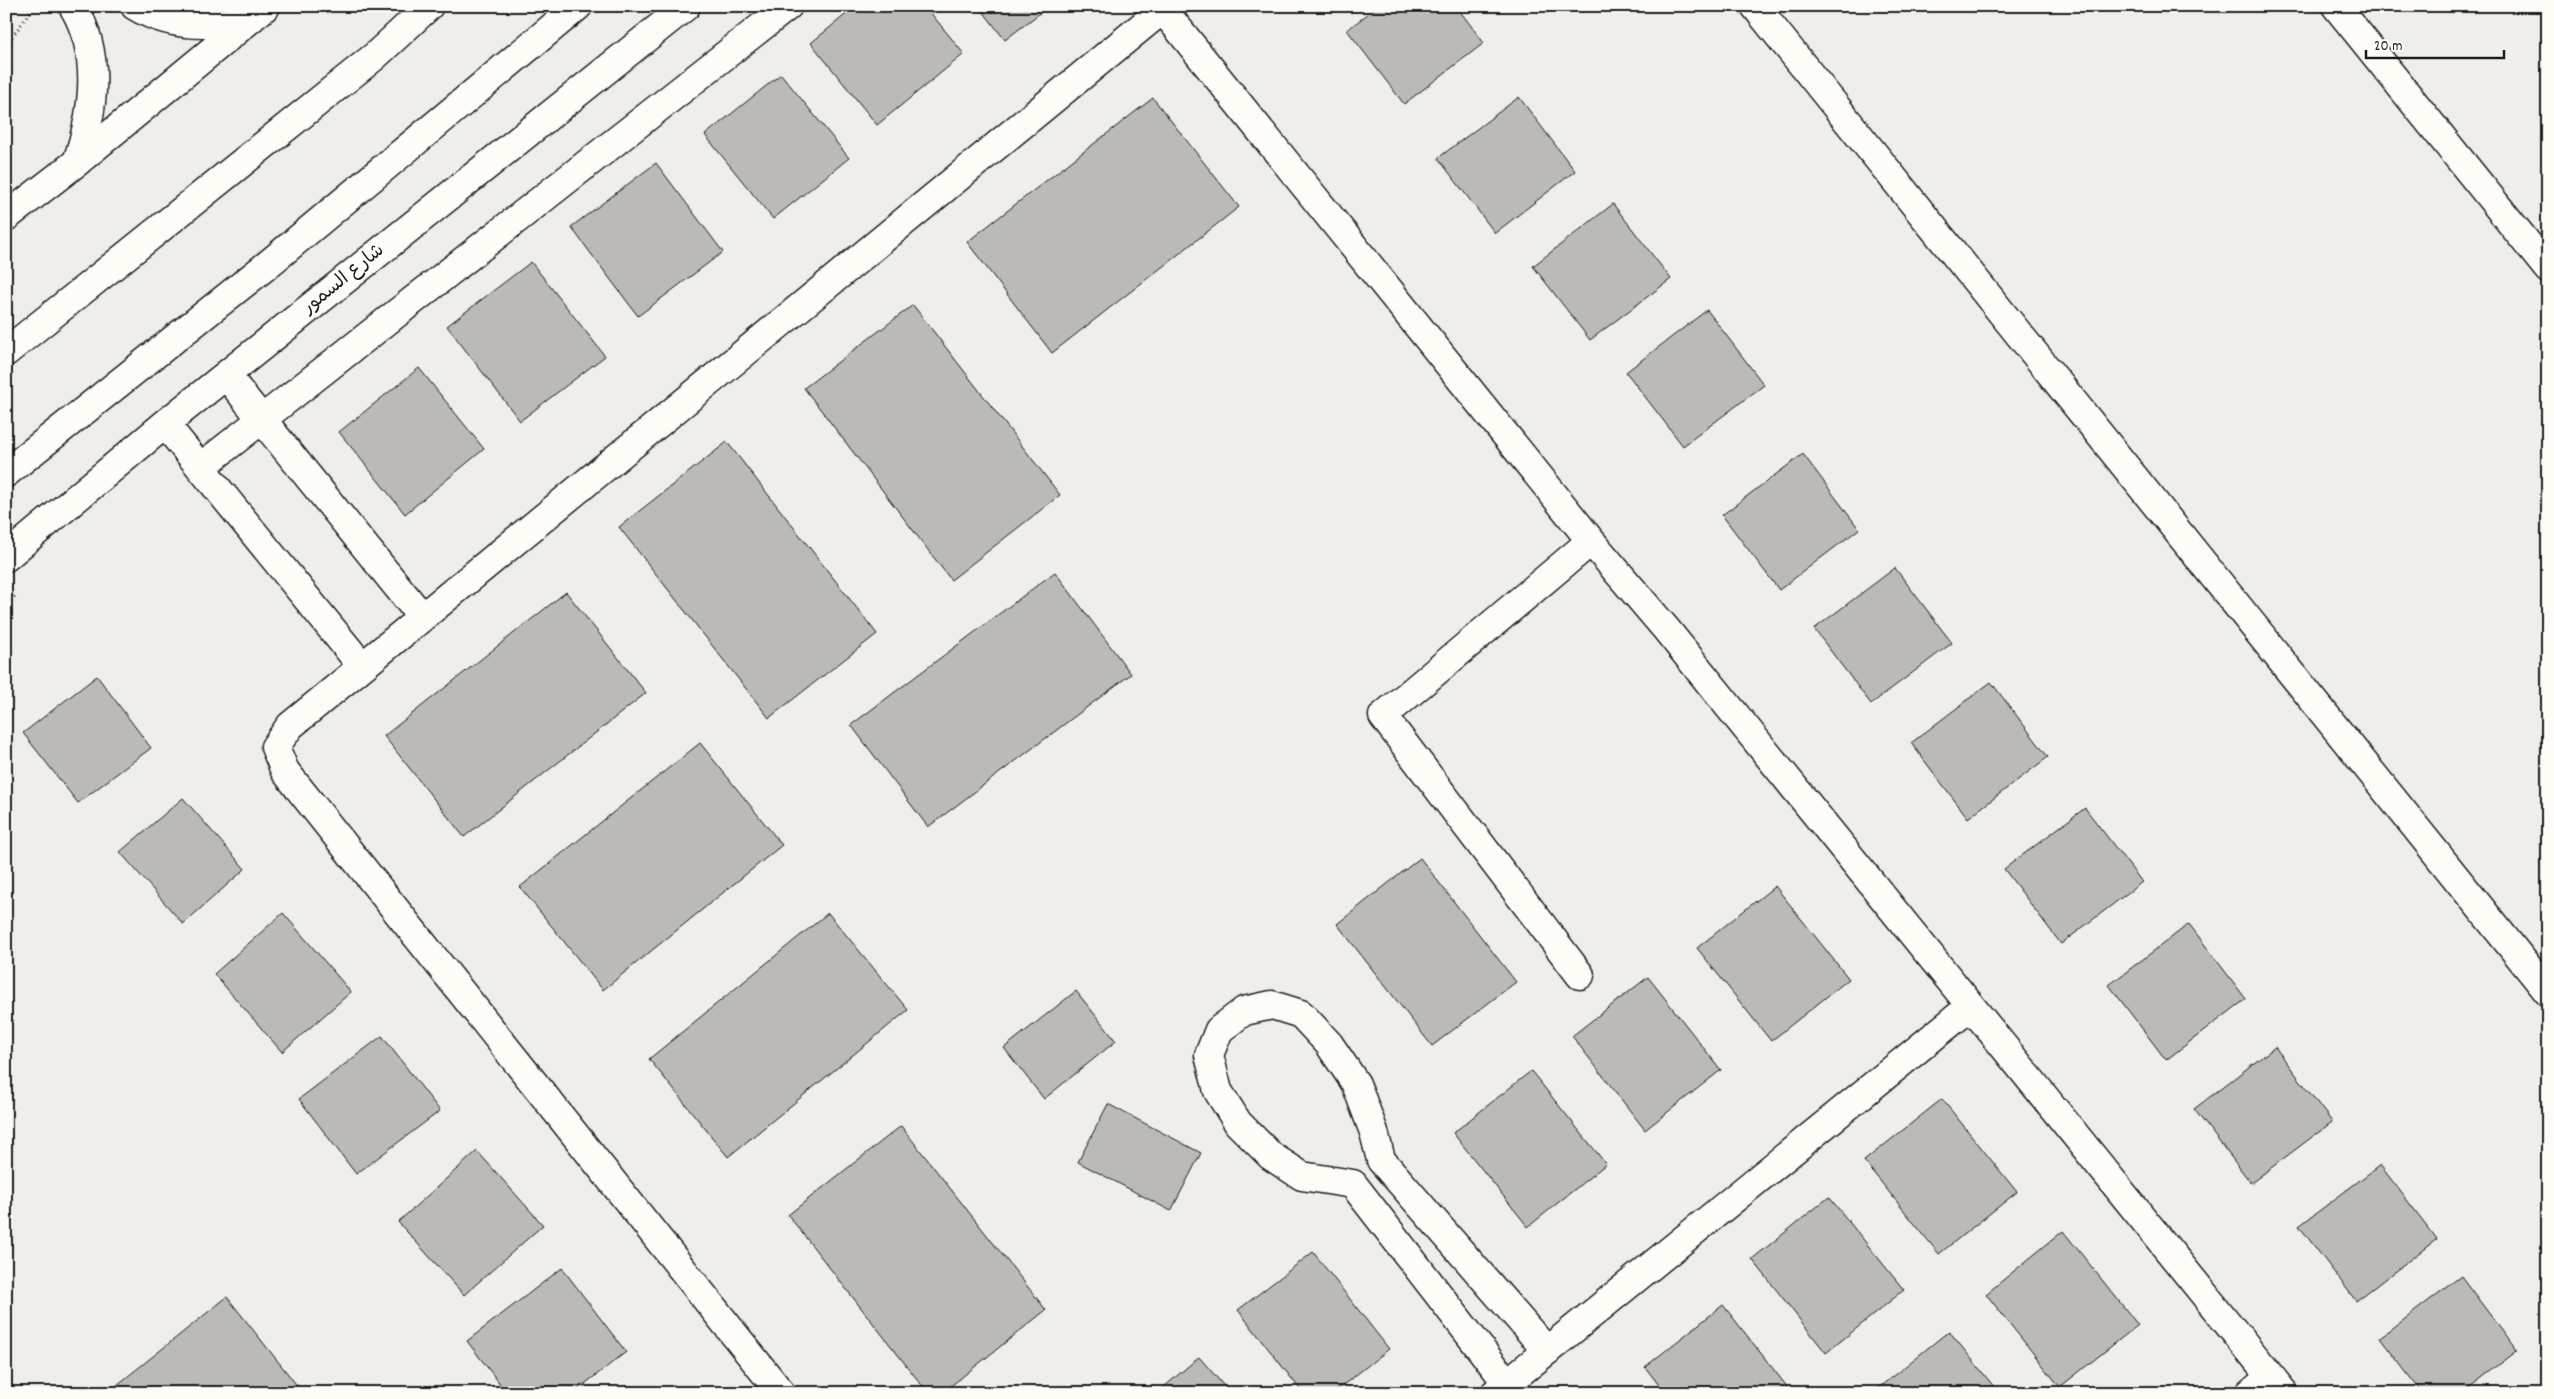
<svg xmlns="http://www.w3.org/2000/svg" width="2554" height="1399" font-family="Dekko,'Playpen Sans Arabic',sans-serif">
  <style>
    .building { fill: #bbbab6; stroke: #1c1c1c }
    .lines { fill: none; stroke-linecap: round; stroke-linejoin: round }
    .minor-casing { stroke: #1c1c1c; stroke-width: 31 }
    .major-casing { stroke: #1c1c1c; stroke-width: 31 }
    .highway-casing { stroke: #1c1c1c; stroke-width: 31 }
    .path { stroke: #1c1c1c; stroke-width: 3; stroke-dasharray: 1 4; stroke-linecap: butt }
    .minor { stroke: #fdfcf7; stroke-width: 28 }
    .major { stroke: #fdfcf7; stroke-width: 28 }
    .highway { stroke: #fdfcf7; stroke-width: 28 }
    .labels { text-anchor: middle; dominant-baseline: central; stroke-width: 4.5; stroke-linejoin: round; paint-order: stroke }
    .street-label { font-size: 19px; fill: #1c1c1c; stroke: #fdfcf7 }
  </style>
  <rect width="100%" height="100%" fill="#f0eeea"/>
  <filter id="ink" filterUnits="userSpaceOnUse"><feTurbulence type="fractalNoise" baseFrequency=".02" numOctaves="2"/><feDisplacementMap in="SourceGraphic" scale="10" xChannelSelector="R" yChannelSelector="G"/><feConvolveMatrix kernelMatrix="1 2 1 2 8 2 1 2 1" color-interpolation-filters="sRGB"/></filter>
  <g filter="url(#ink)">
    <!-- building -->
    <path class="building" d="M856,6h69l39,48 -87,71 -66,-82z
      M979,6h70l-44,34z
      M1378,6h78l28,37 -80,61 -57,-74z
      M781,74l68,84 -76,61 -68,-84z
      M1519,97l56,74 -80,62 -57,-75z
      M1153,98l86,109 -187,146 -85,-111z
      M656,163l67,89 -85,64 -67,-89z
      M1613,204l58,75 -81,61 -57,-74z
      M531,262l74,94 -85,65 -73,-95z
      M913,305l147,190 -109,85 -147,-192z
      M1707,310l57,75 -81,61 -57,-74z
      M419,368l65,81 -79,65 -66,-82z
      M727,442l150,192 -108,84 -150,-191z
      M1803,454l56,75 -80,61 -57,-75z
      M1895,568l57,75 -81,61 -57,-75z
      M1055,572l76,102 -203,153 -77,-102z
      M566,592l80,101 -182,144 -80,-101z
      M97,676l54,72 -73,55 -55,-70z
      M1991,682l57,75 -80,61 -57,-75z
      M700,743l82,102 -179,145 -83,-103z
      M183,798l62,71 -62,55 -63,-72z
      M2085,808l57,74 -81,62 -57,-75z
      M1420,858l96,124 -84,64 -95,-122z
      M1775,886l74,93 -78,62 -74,-93z
      M283,913l68,79 -69,60 -68,-78z
      M828,913l80,97 -180,147 -79,-98z
      M2189,924l57,75 -80,61 -57,-75z
      M1648,977l73,93 -76,60 -73,-94z
      M1076,991l40,50 -72,58 -40,-51z
      M382,1036l58,75 -84,63 -57,-75z
      M2275,1047l57,75 -81,61 -57,-74z
      M1531,1071l75,93 -78,63 -75,-94z
      M1942,1099l75,93 -78,62 -75,-93z
      M1108,1104l93,49 -30,58 -93,-49z
      M901,1126l145,184 -104,83h-14l-140,-178z
      M477,1151l66,74 -79,70 -66,-73z
      M2380,1165l57,74 -81,62 -57,-75z
      M1829,1197l75,93 -78,63 -74,-94z
      M2063,1231l75,94 -78,62 -74,-93z
      M1313,1252l76,97 -56,44h-30l-65,-83z
      M562,1268l64,84 -53,41h-66l-40,-52z
      M2461,1276l56,75 -55,42h-40l-42,-55z
      M227,1297l76,96h-196z
      M1723,1305l69,88h-127l-20,-26z
      M1949,1331l50,62h-127z
      M1199,1357l31,36h-73z"/>
    <g class="lines">
      <!-- minor casing -->
      <g class="minor-casing">
        <path id="minor" d="M73,6c29,48 21,106 4,156
          M135,6c35,22 76,21 115,13
          M1160,6l431,535 75,88 618,764
          M1755,6l793,986
          M2336,6l212,263
          M226,375l196,242
          M165,424l197,242
          M201,467l587,-461
          M6,557l159,-133 521,-418
          M1580,975l-197,-259 208,-175
          M1507,1383l-154,-199 -51,-8 -31,-20 -33,-33 -20,-32 -9,-36 10,-25 25,-19 28,-6 29,9 28,30 27,40 18,48 7,28 166,191
          M781,1393l-496,-622 -10,-24 15,-21 873,-717
          M1495,1393l476,-387
          M2250,1393l20,-17"/>
      </g>
      <!-- major casing -->
      <g class="major-casing">
        <path id="major" d="M6,217l71,-55 189,-156
          M6,473l260,-207 312,-260"/>
      </g>
      <!-- highway casing -->
      <g class="highway-casing">
        <path id="highway" d="M6,352l369,-296 54,-50"/>
      </g>
      <!-- path -->
      <path class="path" d="M6,45l28,-38
        M6,603l11,-8"/>
      <!-- minor -->
      <use href="#minor" class="minor"/>
      <!-- major -->
      <use href="#major" class="major"/>
      <!-- highway -->
      <use href="#highway" class="highway"/>
    </g>
  </g>
  <g class="labels">
    <!-- street labels -->
    <g class="street-label">
      <text transform="translate(344 280) rotate(-39)">شارع السمور</text>
    </g>
  </g>
  <!-- margin -->
  <rect width="2554" height="1399" fill="none" stroke="#fdfcf7" stroke-width="25"/>
  <rect x="12" y="12" width="2529" height="1374" fill="none" stroke="#1c1c1c" stroke-width="2" filter="url(#ink)"/>
  <!-- scale -->
  <path d="M2366 50v8h138v-8" fill="none" stroke="#1c1c1c" stroke-width="2.5"/>
  <text x="2374" y="50" font-size="15" fill="#1c1c1c" stroke="#fdfcf7" stroke-width="4" paint-order="stroke">20 m</text>
</svg>
